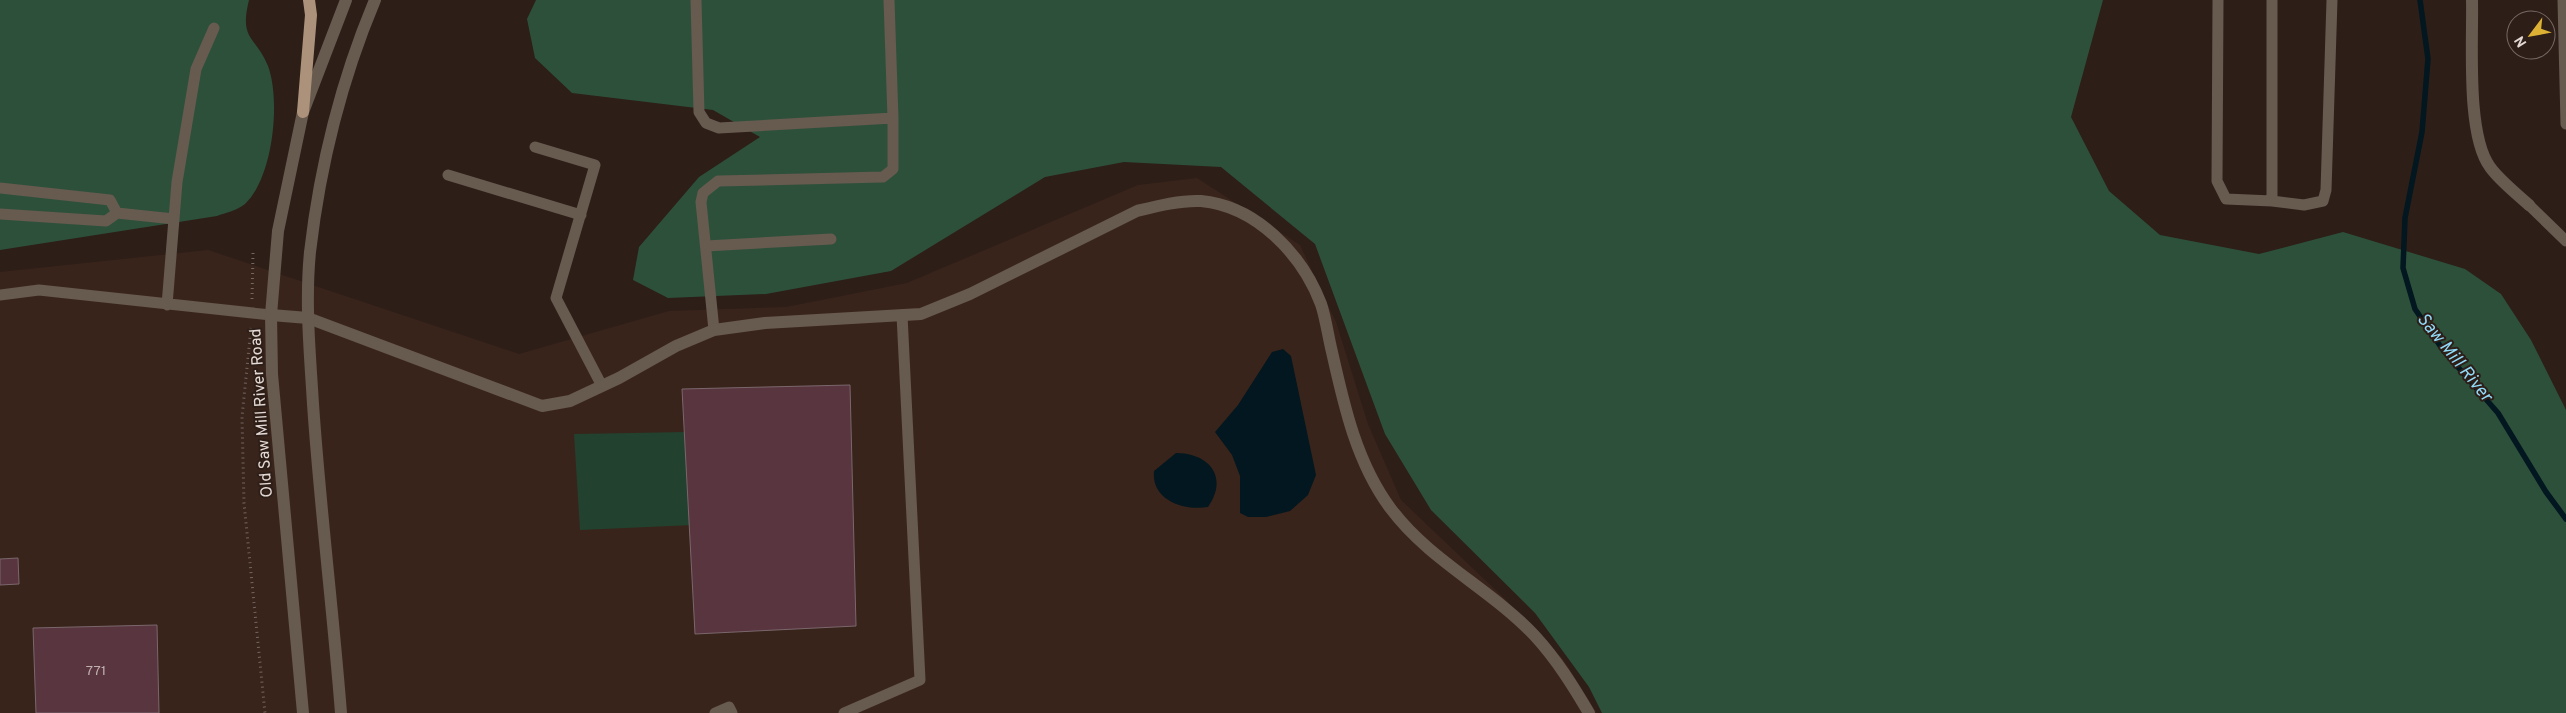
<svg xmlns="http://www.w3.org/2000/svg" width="2566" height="713" font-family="Overpass,sans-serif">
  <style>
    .built { fill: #39241b }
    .green { fill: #22422f }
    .forest { fill: #2d503b }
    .water { fill: #02171f }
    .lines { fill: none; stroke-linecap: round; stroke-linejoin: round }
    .stream { stroke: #02171f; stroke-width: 5.5 }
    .building { fill: #593540; stroke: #7a676c }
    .path { stroke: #756762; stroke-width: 3; stroke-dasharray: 1 4; stroke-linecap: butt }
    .service { stroke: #675a4f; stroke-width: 11 }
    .minor { stroke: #675a4f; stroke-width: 12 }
    .tertiary { stroke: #675a4f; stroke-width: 12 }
    .primary { stroke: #ac927a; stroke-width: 12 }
    .labels { text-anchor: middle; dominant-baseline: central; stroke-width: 4; stroke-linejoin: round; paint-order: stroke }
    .number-label { font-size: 14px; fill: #c1b0b0 }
    .street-label { font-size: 16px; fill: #e4d9d5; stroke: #2d1e18 }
    .water-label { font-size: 18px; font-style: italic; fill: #90daf8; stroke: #2d1e18 }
  </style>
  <rect width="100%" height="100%" fill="#2d1e18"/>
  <!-- built -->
  <path class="built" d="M1197,178l103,67 36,77 32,102 33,76 103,98 59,61 34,54h-1597v-441l208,-22 311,104 150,-43 117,-4 121,-24 231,-98z"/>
  <!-- green -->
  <path class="green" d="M688,432l5,93 -113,5 -6,-96z"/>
  <!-- forest -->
  <path class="forest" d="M0,0h249c-10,40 6,35 19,66 13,35 5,112 -23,138 -7,6 -20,9 -28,12l-217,34z
    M536,0h1567l-32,117 38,74 51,44 99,19 84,-22 122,37 36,25 30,46 35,70v303h-964l-13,-26 -54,-74 -104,-103 -46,-76 -70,-190 -94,-77 -97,-5 -79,15 -154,94 -125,23 -98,4 -35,-18 6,-33 60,-70 61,-40 -47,-27 -141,-17 -37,-35 -8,-39z"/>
  <!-- water -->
  <path class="water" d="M1283,349l8,7 25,119 -8,20 -18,16 -24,6h-18l-8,-4v-37l-8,-21 -17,-23 23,-27 34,-53z
    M1176,453c33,0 53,24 32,54 -24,4 -57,-7 -54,-36z"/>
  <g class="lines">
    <!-- stream -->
    <path class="stream" d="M2420,0l8,59 -6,73 -17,86 -2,50 12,41 28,41 55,63 48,79 20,27"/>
  </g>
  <!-- building -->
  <path class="building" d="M850,385l6,241 -161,8 -13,-245z
    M18,558l1,26 -19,1v-26z
    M157,625l2,88h-123l-3,-85z"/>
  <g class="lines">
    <!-- path -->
    <path class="path" d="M252,299l1,-46
      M251,328l-9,89 2,86 21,210"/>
    <!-- service -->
    <path class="service" d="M696,0l3,112 7,11 13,5 174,-10 -4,-118
      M2218,0l-1,181 9,18 46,2v-201
      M2563,0l3,124
      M535,147l60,18 -39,133 46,88
      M448,175l133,40
      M0,188l110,12 7,13 57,6
      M2272,201l32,4 19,-4 3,-11 6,-190
      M2529,205l37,36
      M0,214l106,7 11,-8
      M706,246l125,-7
      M0,295l39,-5 232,25
      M167,305l10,-123 19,-113 18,-41
      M714,330l-13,-128 2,-9 15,-12 165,-4 10,-8v-51
      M715,713l14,-6 3,6
      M844,713l76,-33 -18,-365"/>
    <!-- minor -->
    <path class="minor" d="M2472,0c1,41 -6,135 18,167 10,14 26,26 39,38
      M271,315l37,3 234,88 28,-5 49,-23 57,-32 38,-16 51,-7 156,-9 49,-20 167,-83c20,-5 43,-11 64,-10 55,5 101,53 120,103 5,15 7,32 11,48 12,54 25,112 59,157 39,52 100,80 144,127 22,24 38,50 54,77"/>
    <!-- tertiary -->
    <path class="tertiary" d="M303,713l-31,-339 -1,-59 7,-84 25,-119 43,-112
      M341,713c-8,-103 -21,-206 -28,-309 -3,-50 -8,-101 -3,-152 10,-86 31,-171 65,-252"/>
    <!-- primary -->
    <path class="primary" d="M303,112l8,-97 -2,-15"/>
  </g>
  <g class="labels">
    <!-- number labels -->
    <g class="number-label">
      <text x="96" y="671">771</text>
    </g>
    <!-- street labels -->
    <g class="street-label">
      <text transform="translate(262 413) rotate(-94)">Old Saw Mill River Road</text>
    </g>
    <!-- water labels -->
    <g class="water-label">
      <text transform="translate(2454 358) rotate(51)">Saw Mill River</text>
    </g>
  </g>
  <!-- north arrow -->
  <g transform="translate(2531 35) rotate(238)"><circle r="24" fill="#2d1e18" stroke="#766964"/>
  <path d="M0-4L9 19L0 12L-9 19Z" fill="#ddb133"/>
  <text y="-8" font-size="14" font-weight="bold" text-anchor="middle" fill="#e4d9d5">N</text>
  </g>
</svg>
